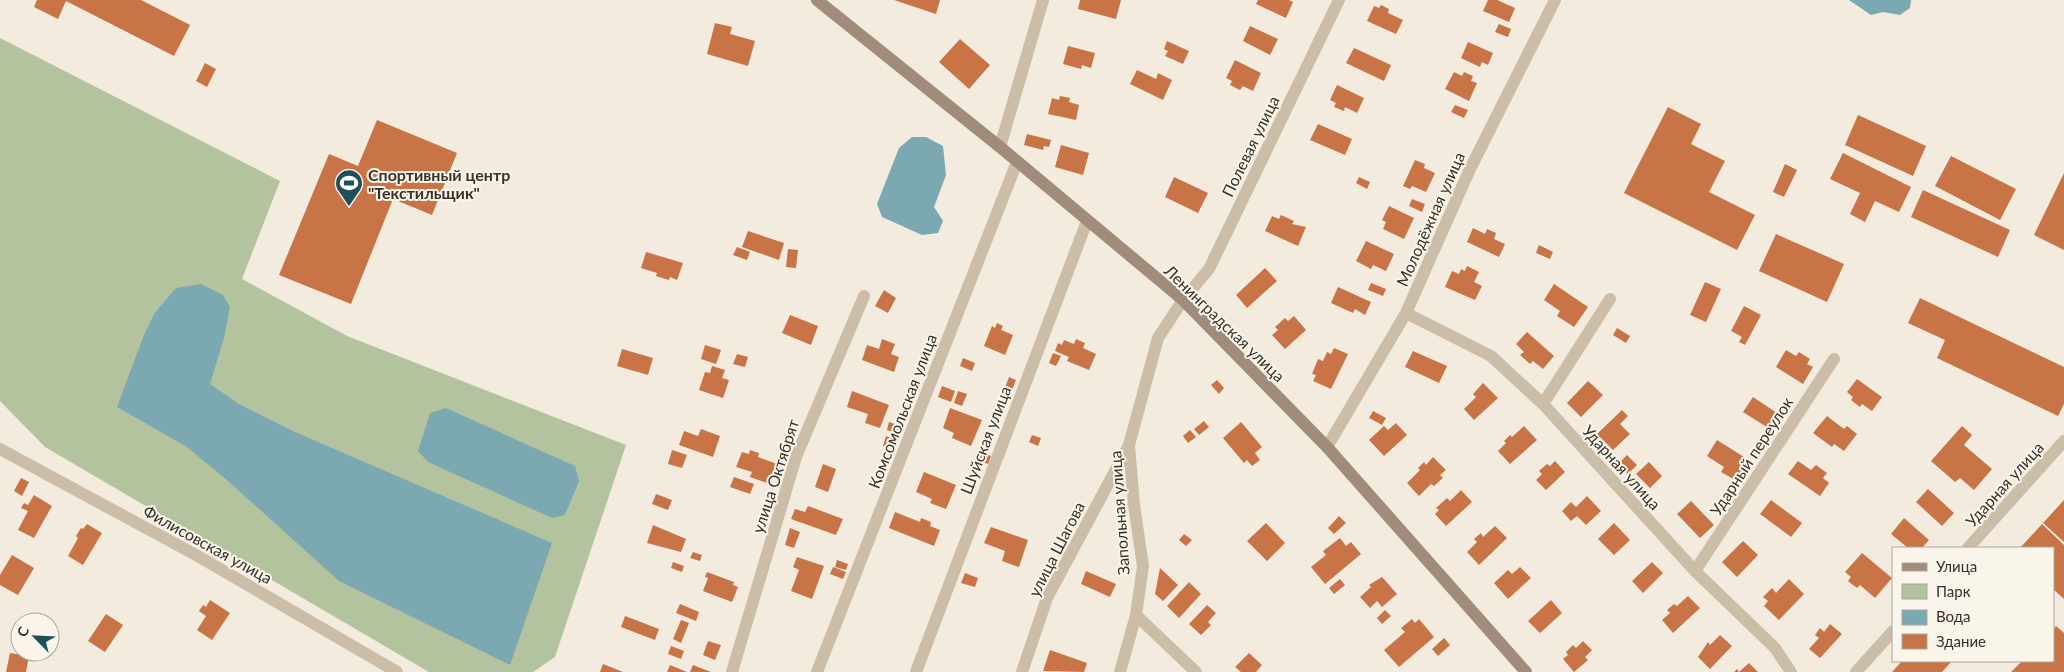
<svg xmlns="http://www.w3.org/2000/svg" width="2064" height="672" font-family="Lato,sans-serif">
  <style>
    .green { fill: #b2c39d }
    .water { fill: #7ca9b1 }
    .building { fill: #c87447 }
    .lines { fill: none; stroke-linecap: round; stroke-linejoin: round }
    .street { stroke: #ccbda9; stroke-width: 12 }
    .secondary { stroke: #9f8c7a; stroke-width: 12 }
    .labels { text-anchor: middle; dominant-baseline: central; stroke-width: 4; stroke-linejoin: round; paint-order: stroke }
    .street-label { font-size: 16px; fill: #393029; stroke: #faf5ea }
    .poi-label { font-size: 16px; font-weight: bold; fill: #393029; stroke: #faf5ea; text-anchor: start }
  </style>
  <rect width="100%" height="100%" fill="#f3ebde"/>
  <!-- green -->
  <path class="green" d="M0,38l280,143 -38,98 105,57 279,109 -71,212 -22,15h-104l-384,-225 -45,-46z"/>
  <!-- water -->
  <path class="water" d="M1849,0h62l-1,8 -10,7 -17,-3 -12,3z
    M912,137h14l17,9 3,29 -12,32 9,14 -5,12 -16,2 -40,-18 -5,-13 22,-56z
    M201,284l22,11 7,12 -6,31 -14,46 29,20 56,28 257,111 -42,122 -171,-84 -112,-101 -40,-33 -70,-40 27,-72 10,-21 22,-26z
    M446,408l129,58 4,15 -14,34 -13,3 -124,-56 -10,-11 12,-38z"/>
  <!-- building -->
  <path class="building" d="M37,0h104l49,25 -16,31 -108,-55 -8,18 -24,-12z
    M894,0h46l-4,14z
    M1080,0h41l-5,19 -38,-10z
    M1258,0h31l4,2 -7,16 -30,-14z
    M1488,0h9l18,8 -6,14 -26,-11z
    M1381,5l8,4 -1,4 15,7 -7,14 -29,-13 7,-15 5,2z
    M715,23l17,4 -2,7 25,7 -7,25 -41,-12z
    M1499,24l12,5 -3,8 -13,-5z
    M1250,26l28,13 -8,16 -27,-14z
    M960,39l30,26 -21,24 -30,-27z
    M1167,41l22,10 -6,13 -18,-8 3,-5 -4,-2z
    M1468,42l25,11 -5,12 -6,-3 -2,5 -19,-9z
    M1068,46l27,7 -4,15 -9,-3 -1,4 -18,-5z
    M1354,48l37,17 -7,16 -38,-18z
    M1235,60l26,13 -8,18 -10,-5 -3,4 -10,-5 2,-4 -6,-3z
    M205,63l11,6 -9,18 -11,-6z
    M1137,70l19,9 2,-6 14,7 -9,20 -33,-16z
    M1454,72l8,4 2,-4 9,4 -2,5 6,2 -8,18 -24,-12z
    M1337,85l27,13 -7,15 -12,-6 -1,4 -10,-4 2,-4 -6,-3z
    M1060,96l10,2 -1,4 10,3 -3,15 -28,-6 4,-16 7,2z
    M1455,105l13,5 -4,8 -13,-6z
    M1668,107l33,17 -10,20 34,17 -16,31 46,23 -18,35 -113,-57z
    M1858,115l68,31 -13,30 -68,-31z
    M377,120l80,33 -25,62 -39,-16 -42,105 -72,-29 50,-121 29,12z
    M1318,124l34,15 -7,16 -35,-15z
    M1027,134l24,6 -2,7 -5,-1 -1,4 -19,-5z
    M1061,145l28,8 -6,22 -28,-8z
    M1843,153l68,34 -12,25 -24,-11 -10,21 -15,-8 10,-21 -30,-14z
    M1951,156l65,33 -16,31 -65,-34z
    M1415,160l10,4 -1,4 11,5 -9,19 -14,-6 -2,3 -7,-3z
    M1785,164l12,6 -13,27 -11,-5z
    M2064,173v77l-30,-15z
    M1174,177l34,16 -10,20 -33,-16z
    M1359,177l11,5 -3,7 -11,-6z
    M1923,190l87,40 -12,27 -87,-40z
    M1412,199l13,5 -3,8 -13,-6z
    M1389,206l25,12 -10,21 -21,-10 3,-7 -4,-2z
    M1281,215l13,6 -2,3 14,3 -8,19 -33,-15 7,-15 7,3z
    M1473,228l12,6 2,-5 9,4 -2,6 11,5 -6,13 -32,-15z
    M748,231l36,12 -5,17 -37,-13z
    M1776,234l68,30 -17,38 -68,-31z
    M1366,241l28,13 -8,17 -13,-6 -2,4 -15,-8z
    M1539,245l14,7 -3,7 -14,-6z
    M737,247l13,5 -3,8 -14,-5z
    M788,249l10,1 -2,18 -10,-1z
    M646,252l37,11 -6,17 -7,-3 -1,3 -13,-4 1,-3 -16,-5z
    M1467,266l12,6 -5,10 8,4 -7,14 -30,-13 7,-16 7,3 2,-5 4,2z
    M1265,268l12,13 -30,27 -11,-13z
    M1705,282l16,7 -15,33 -16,-7z
    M1371,283l15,6 -3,7 -15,-6z
    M1554,284l34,23 -14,20 -17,-11 3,-5 -16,-11z
    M1338,287l33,15 -6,13 -10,-6 -2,4 -22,-10z
    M884,290l12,8 -8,15 -13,-7z
    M1920,298l144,69v37l-6,12 -121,-58 8,-18 -37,-17z
    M1744,306l17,9 -16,30 -6,-3 3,-5 -11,-6z
    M790,315l28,11 -7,19 -29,-12z
    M1294,316l12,14 -21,19 -13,-14 6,-5 -3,-3 10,-9 3,3z
    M997,323l6,3 -2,4 12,5 -8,20 -21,-9 8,-20 3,2z
    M1617,328l13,8 -4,7 -13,-8z
    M1527,332l27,24 -11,13 -10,-8 -3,3 -10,-9 4,-3 -8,-8z
    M882,339l13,5 -4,10 8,3 -5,15 -32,-12 5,-15 12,4z
    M1076,339l9,4 -2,5 13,6 -7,16 -22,-9 2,-4 -14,-6 3,-8 4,2 2,-5 10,4z
    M705,345l16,5 -5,14 -15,-5z
    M1334,348l14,6 -17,35 -18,-8 3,-6 -4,-1 6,-15 5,2 4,-9 4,2z
    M622,349l31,9 -5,17 -31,-9z
    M1786,350l10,6 3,-4 11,7 -3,5 6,3 -10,17 -27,-17z
    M1413,351l34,15 -8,17 -34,-16z
    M1053,353l8,3 -5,10 -7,-3z
    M737,354l11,3 -3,10 -12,-3z
    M963,358l12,5 -3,8 -12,-5z
    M712,366l13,4 -3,8 7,2 -6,18 -24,-8 6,-18 5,1z
    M1009,377l7,3 -6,15 -7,-2z
    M1857,379l25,18 -10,14 -10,-7 -2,3 -9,-7 2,-3 -6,-5z
    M1217,380l7,8 -5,6 -8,-9z
    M1588,381l15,14 -22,22 -14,-14z
    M1483,383l15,15 -24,22 -10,-11 12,-12 -3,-3z
    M942,386l13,5 -4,11 -13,-5z
    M852,391l37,14 -9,23 -15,-5 3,-9 -21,-7z
    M958,391l9,3 -5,12 -8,-3z
    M1753,397l30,20 -10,14 -30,-19z
    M950,408l32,12 -11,26 -19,-8 2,-5 -11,-5z
    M1622,410l6,6 -8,8 10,10 -17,16 -16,-16z
    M1373,411l13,7 -4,7 -13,-7z
    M1827,416l17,13 3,-3 10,8 -13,17 -10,-7 -2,3 -19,-14z
    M1204,421l5,6 -10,8 -5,-6z
    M889,422l14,5 -3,7 -13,-4z
    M1241,422l21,25 -7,6 5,7 -8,6 -5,-6 -3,3 -21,-25z
    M1396,423l11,12 -23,21 -15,-16 15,-14 4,4z
    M1524,426l13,14 -27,24 -12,-13 8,-8 -2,-2 6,-6 2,2z
    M1962,426l10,9 -8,10 28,24 -18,21 -14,-12 -5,4 -24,-21z
    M701,429l19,7 -7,21 -34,-12 5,-14 14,5z
    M1190,430l6,7 -8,6 -5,-7z
    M1032,435l9,3 -3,8 -9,-4z
    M886,436l12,5 -3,9 -12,-4z
    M1717,440l35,22 -11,16 -3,-2 -3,4 -14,-8 3,-5 -17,-11z
    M672,450l15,5 -5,13 -14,-4z
    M750,450l9,3 -1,4 22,8 -4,13 -7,-2 -2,7 -17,-6 2,-5 -16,-5 6,-15 7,2z
    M981,452l10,4 -3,8 -10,-4z
    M1627,455l10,10 -9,9 -10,-10z
    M1433,457l13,13 -6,5 3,3 -9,8 -3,-2 -12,12 -12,-13 13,-13 -2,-2 6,-6 2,3z
    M1555,461l10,11 -19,18 -10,-10 6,-6 -3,-3 8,-7 3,2z
    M1798,461l13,9 5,-5 11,8 -4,5 6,5 -9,13 -32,-22z
    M1649,462l13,14 -12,12 -14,-14z
    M823,464l13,5 -8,23 -13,-5z
    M924,472l32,13 -10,24 -16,-6 2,-4 -16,-7z
    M734,477l20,7 -4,10 -20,-7z
    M21,478l8,4 -7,14 -8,-5z
    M1928,489l26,24 -12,13 -26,-24z
    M1461,490l11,12 -26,24 -11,-12 4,-4 -3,-2 11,-10 3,3z
    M656,494l16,6 -4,10 -16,-6z
    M34,495l18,11 -18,32 -16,-8 10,-19 -7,-3 3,-5 4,2z
    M1587,496l14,15 -15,14 -9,-9 -6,5 -9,-10 9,-9 5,5z
    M1771,500l31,23 -11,14 -31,-23z
    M2064,500v42l-21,-19z
    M1691,501l23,24 -14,13 -23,-24z
    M808,506l35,13 -7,16 -45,-16 4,-10 10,3z
    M895,512l25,10 1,-4 10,4 -1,4 10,4 -6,16 -45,-18z
    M1339,516l7,7 -12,11 -6,-6z
    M1904,518l25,22 -7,8h-14l-17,-14z
    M1266,523l19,20 -18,18 -20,-20z
    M1614,523l16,17 -16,15 -16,-16z
    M87,524l15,9 -19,32 -15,-9 10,-18 -2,-2 5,-8 2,1z
    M2042,524l22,21v54l-11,-10v-41h-33z
    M653,525l33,14 -5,13 -34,-9z
    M1495,526l12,12 -28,27 -12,-13 10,-10 -3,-3 7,-6 2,4z
    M991,527l37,13 -9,27 -17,-6 3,-10 -21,-8z
    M790,528l10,4 -6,16 -9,-3z
    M1184,534l8,6 -6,6 -7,-6z
    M1340,538l6,8 5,-4 10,12 -36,30 -14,-17 15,-12 -3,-4z
    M1743,541l15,14 -21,22 -15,-15z
    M693,552l9,3 -2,6 -10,-3z
    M1862,553l30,25 -17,20 -15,-13 -3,3 -9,-7 3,-4 -6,-5z
    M12,555l22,13 -16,27 -18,-10v-10z
    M797,557l27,9 -12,33 -21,-8 8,-21 -6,-3z
    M837,560l11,4 -2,6 -11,-3z
    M673,562l11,4 -2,6 -11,-4z
    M1652,562l11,11 -20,20 -11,-12z
    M833,567l13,5 -3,7 -13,-5z
    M1520,567l11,11 -23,21 -14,-16 14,-13 4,4z
    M1160,568l18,17 -15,16 -8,-7z
    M1086,571l30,13 -6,13 -29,-13z
    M707,572l27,10 -1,3 5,2 -6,15 -29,-11 5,-13 -3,-1z
    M965,573l13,5 -3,9 -14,-4z
    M1382,577l15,17 -15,13 -5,-6 -7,7 -10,-11 11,-10 -2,-2z
    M1340,579l5,6 -11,9 -5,-6z
    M1789,579l15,15 -25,26 -15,-14 4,-5 -5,-4 9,-9 4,5z
    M1189,582l12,12 -22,24 -12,-12z
    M1688,596l12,12 -27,25 -11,-13 8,-7 -3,-3 7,-6 3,2z
    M210,600l20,13 -18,27 -15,-10 9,-14 -7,-5 4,-6 3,2z
    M1551,600l11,13 -22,20 -12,-12z
    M680,604l19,8 -3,9 -20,-8z
    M1207,605l9,8 -8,9 3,3 -10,10 -12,-11z
    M1385,610l6,6 -9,8 -5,-6z
    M106,614l17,11 -18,27 -17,-11z
    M625,616l34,13 -4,11 -34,-13z
    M1412,619l3,4 4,-4 15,18 -35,30 -15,-17 21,-18 -4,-4z
    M681,620l8,3 -8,20 -8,-4z
    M1830,624l12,10 -22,24 -11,-9 10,-11 -4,-3 5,-7 4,4z
    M2056,626l8,7v39h-53l11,-11h31v-31z
    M1720,635l12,11 -22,23 -12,-12 10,-15 2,3z
    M1444,638l6,7 -12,11 -6,-7z
    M708,641l13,4 -6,15 -12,-5z
    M1583,641l9,9 -7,7 3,3 -14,12 -11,-13 5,-4 -2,-3 7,-7 3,3z
    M671,646l13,5 -3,8 -13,-5z
    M1050,650l37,13 -3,9 -41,-1z
    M10,653l19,3 -3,16h-20z
    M1249,653l13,12 -6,7h-15l-6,-5z
    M1902,661h50l-10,11h-50z
    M1749,663l9,9h-24l3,-3 2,3z
    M603,664l20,8h-23z
    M670,665l17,7h-20z
    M693,665l18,7h-21z"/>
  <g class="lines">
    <!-- street -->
    <path class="street" d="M1000,147l43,-147
      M1406,313l85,43 52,48 152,167 80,77 16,24
      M1543,404l67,-105
      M1327,447l79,-134 64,-144 85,-169
      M0,449l196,106 201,117
      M1968,548l96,-107
      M1695,571l139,-212
      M1136,615l60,57
      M732,672l64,-215 68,-161
      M817,672l200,-510
      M916,672l171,-451
      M1022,672l25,-74 82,-153
      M1120,672l16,-57 7,-49 -9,-61 -5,-60 29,-107 25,-38 26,-31 130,-269
      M1856,672l37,-41"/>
    <!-- secondary -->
    <path class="secondary" d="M817,0l183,147 183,153 144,147 199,225"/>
  </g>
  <!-- icons -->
  <defs>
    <g id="stadium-pin" transform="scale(1.4375)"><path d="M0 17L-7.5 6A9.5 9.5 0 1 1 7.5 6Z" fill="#1e505b" stroke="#faf5ea"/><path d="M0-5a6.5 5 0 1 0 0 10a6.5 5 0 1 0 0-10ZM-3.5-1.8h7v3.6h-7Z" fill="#fff"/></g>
  </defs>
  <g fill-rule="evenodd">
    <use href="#stadium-pin" x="349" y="183"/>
  </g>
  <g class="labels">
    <!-- street labels -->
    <g class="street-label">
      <text transform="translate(1250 146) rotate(-64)">Полевая улица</text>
      <text transform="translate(1430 219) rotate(-66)">Молодёжная улица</text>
      <text transform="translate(1225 323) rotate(44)">Ленинградская улица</text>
      <text transform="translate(902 411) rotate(-69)">Комсомольская улица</text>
      <text transform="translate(985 440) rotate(-69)">Шуйская улица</text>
      <text transform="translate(1751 456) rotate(-57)">Ударный переулок</text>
      <text transform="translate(1622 467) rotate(48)">Ударная улица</text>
      <text transform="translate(775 476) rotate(-72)">улица Октябрят</text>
      <text transform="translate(2004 484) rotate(-48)">Ударная улица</text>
      <text transform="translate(1119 513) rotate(-94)">Запольная улица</text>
      <text transform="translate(208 544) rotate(29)">Филисовская улица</text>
      <text transform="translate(1056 549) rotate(-63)">улица Шагова</text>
    </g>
    <!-- poi labels -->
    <g class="poi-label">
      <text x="368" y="174">Спортивный центр<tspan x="368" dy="18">"Текстильщик"</tspan></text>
    </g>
  </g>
  <!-- legend -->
  <rect x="1892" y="547" width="162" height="115" fill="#faf5ea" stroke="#ada69d"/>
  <rect x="1902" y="563" width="25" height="8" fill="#9f8c7a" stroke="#ada69d"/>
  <text x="1936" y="572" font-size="15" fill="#393029">Улица</text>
  <rect x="1902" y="584" width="25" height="15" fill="#b2c39d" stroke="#ada69d"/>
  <text x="1936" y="597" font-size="15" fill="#393029">Парк</text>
  <rect x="1902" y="610" width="25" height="15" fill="#7ca9b1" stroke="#ada69d"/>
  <text x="1936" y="622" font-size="15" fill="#393029">Вода</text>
  <rect x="1902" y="634" width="25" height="15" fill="#c87447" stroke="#ada69d"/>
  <text x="1936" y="647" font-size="15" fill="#393029">Здание</text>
  <!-- north arrow -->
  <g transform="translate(35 637) rotate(294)"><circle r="24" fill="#faf5ea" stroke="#ada69d"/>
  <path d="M0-4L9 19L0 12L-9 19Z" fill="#1e505b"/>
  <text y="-8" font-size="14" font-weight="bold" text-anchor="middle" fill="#393029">С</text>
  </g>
</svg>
